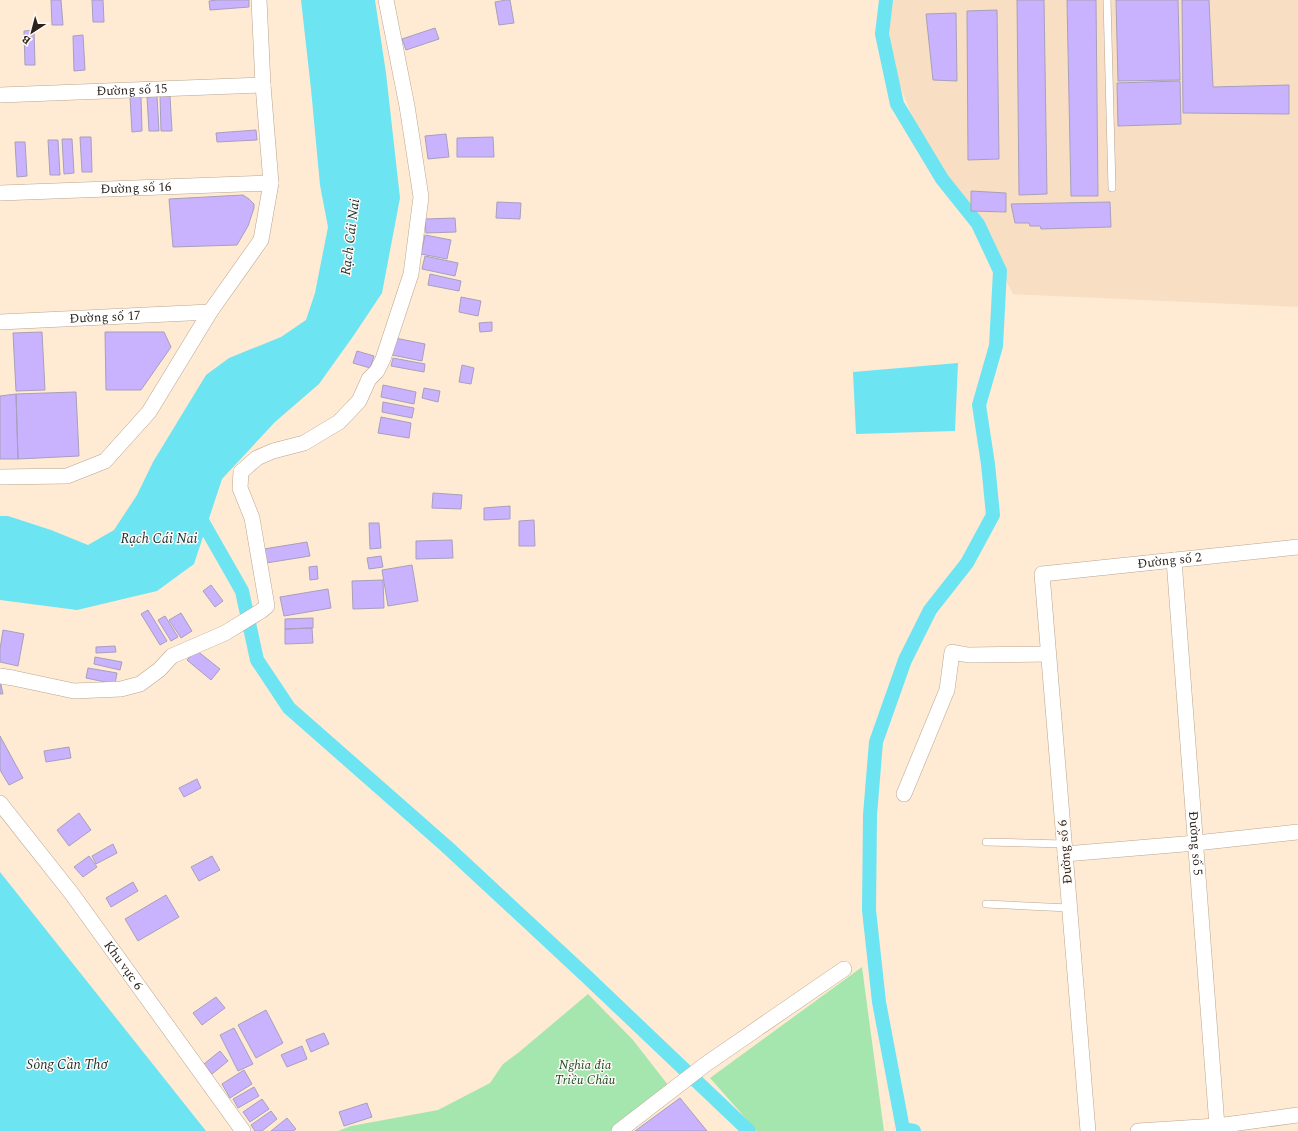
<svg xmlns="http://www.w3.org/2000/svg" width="1298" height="1131" font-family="Spectral,serif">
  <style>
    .built { fill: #f8dec2 }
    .green { fill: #a5e6af }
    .water { fill: #6de4f2 }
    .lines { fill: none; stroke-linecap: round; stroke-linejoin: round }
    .canal { stroke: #6de4f2; stroke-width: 14 }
    .building { fill: #c9b3ff; stroke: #a7a0ba }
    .service-casing { stroke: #b9a690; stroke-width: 8 }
    .minor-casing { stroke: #b9a690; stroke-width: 16 }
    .service { stroke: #fff; stroke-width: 7 }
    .minor { stroke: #fff; stroke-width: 15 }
    .labels { text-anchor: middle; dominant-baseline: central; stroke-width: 3; stroke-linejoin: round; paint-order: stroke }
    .street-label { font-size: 13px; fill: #2b231b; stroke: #fffaf6 }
    .park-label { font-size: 13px; font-style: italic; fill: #1d4e29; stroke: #fffaf6 }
    .water-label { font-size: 14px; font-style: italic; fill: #192f31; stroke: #fffaf6 }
  </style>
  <rect width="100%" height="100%" fill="#ffead3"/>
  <!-- built -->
  <path class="built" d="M892,0h406v307l-285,-13 -45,-89 -47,-67 -25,-62 -8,-51z"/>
  <!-- green -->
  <path class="green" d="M862,967l22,164h-127l-47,-53z
    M588,994l45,46 42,54 -51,37h-286l13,-5 87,-16 52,-27 13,-19 15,-11z"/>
  <!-- water -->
  <path class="water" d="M301,0h74l11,73 14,125 -18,95 -28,42 -35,49 -44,38 -53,57 -28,85 -37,27 -80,19 -77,-10v-84h8l43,14 37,15 26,-15 23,-35 16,-33 53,-87 23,-17 52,-21 25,-17 9,-27 13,-66 -8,-42 -9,-96z
    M958,363l-3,68 -99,3 -3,-62z
    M0,872l206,259h-206z"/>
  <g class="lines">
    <!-- canal -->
    <path class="canal" d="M886,0l-4,34 15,70 45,75 36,45 22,47 -4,75 -17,59 9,59 5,51 -26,48 -37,47 -25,50 -29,82 -6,73 -1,95 10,92 24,127 11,2
      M197,512l45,79 15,69 32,48 157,138 139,129 164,156"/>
  </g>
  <!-- building -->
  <path class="building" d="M51,0h10l2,25h-11z
    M92,0h11l1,22h-11z
    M217,0h32v7l-39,3 -1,-9z
    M506,0h4l4,23 -15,2 -4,-23z
    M1017,0h27l3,194 -28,1z
    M1067,0h29l2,196h-27z
    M1116,0h62l2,80 -62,1z
    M1182,0h27l4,87 76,-2v29l-106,-1z
    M997,10l2,149 -31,1 -1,-149z
    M956,13l1,68 -24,-1 -7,-66z
    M435,28l4,11 -33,11 -4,-11z
    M34,30l1,35h-10l-1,-34z
    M83,35l2,35 -11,1 -1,-35z
    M1180,81l1,43 -63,2 -1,-43z
    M157,96l2,35h-10l-2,-34z
    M160,96h10l2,35h-11z
    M130,97h11l1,34 -10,1z
    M256,130l1,10 -40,2 -1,-9z
    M446,134l3,23 -21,2 -3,-23z
    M80,137h11l1,35h-10z
    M493,137l1,20h-37v-19z
    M62,139h10l2,34 -10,1z
    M48,140h10l2,35h-10z
    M15,142h10l2,34 -10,1z
    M971,191l35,2v19l-35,-1z
    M243,195l6,4 5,5v4l-6,18 -11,19 -64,2 -4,-48z
    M497,202l24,1 -1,16 -24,-1z
    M1110,202l1,25 -70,2 -1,-3h-10l-1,-3h-14l-4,-19z
    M455,218l1,14 -30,1 -1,-14z
    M425,235l26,5 -4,19 -26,-5z
    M425,256l33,7 -3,13 -33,-7z
    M430,274l31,7 -2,10 -31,-6z
    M461,297l20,4 -3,15 -19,-4z
    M492,322v9l-12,1 -1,-9z
    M42,332l3,58 -29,1 -3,-58z
    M105,332h59l7,15 -30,43h-35z
    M390,337l35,7 -3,17 -35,-7z
    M357,351l17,5 -4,12 -17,-5z
    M393,358l32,6 -1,8 -33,-6z
    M462,365l12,3 -3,16 -12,-2z
    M383,385l33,7 -2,12 -33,-7z
    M424,388l16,3 -2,11 -16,-4z
    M76,392l3,64 -61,3 -2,-65z
    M16,394l2,65h-18v-63z
    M383,402l31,6 -2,10 -30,-6z
    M381,417l30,6 -2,15 -31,-5z
    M433,493l29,2 -1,14 -29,-1z
    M510,506v13l-26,1v-12z
    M534,520l1,26h-16v-25z
    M369,523h10l2,25 -11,1z
    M452,540l1,18 -37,1v-18z
    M307,542l3,14 -44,7 -2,-14z
    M381,556l2,11 -14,2 -2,-11z
    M412,565l6,36 -30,5 -6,-36z
    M317,566l1,13 -8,1 -1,-13z
    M383,580l1,28 -31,1 -1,-28z
    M211,585l12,16 -8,6 -12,-16z
    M328,589l3,19 -47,8 -4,-19z
    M148,610l19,31 -7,4 -19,-31z
    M181,613l11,18 -11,7 -12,-18z
    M165,616l13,21 -7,4 -13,-21z
    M313,618v10l-28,1v-10z
    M312,628l1,15 -28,1v-15z
    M3,630l21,4 -6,32 -18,-4v-13z
    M115,646l1,6 -20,1v-6z
    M196,650l24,19 -9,11 -24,-20z
    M95,657l27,5 -2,8 -26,-6z
    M88,668l29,5 -2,11 -29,-6z
    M0,680l3,14h-3z
    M0,736l23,42 -14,7 -9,-15z
    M69,747l2,11 -25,4 -2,-11z
    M197,779l4,9 -17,9 -5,-9z
    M79,813l12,17 -22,16 -12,-16z
    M113,844l4,9 -21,11 -4,-8z
    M89,856l8,11 -14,10 -9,-10z
    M212,856l8,14 -21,11 -8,-14z
    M133,882l5,9 -27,16 -5,-9z
    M166,895l13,22 -41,24 -13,-22z
    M216,997l9,11 -23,17 -9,-12z
    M266,1010l17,33 -27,15 -18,-33z
    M234,1028l19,36 -15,7 -18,-36z
    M324,1033l5,11 -18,8 -5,-12z
    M302,1046l5,13 -20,8 -6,-12z
    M220,1051l8,10 -16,13 -8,-10z
    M244,1070l8,14 -22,14 -8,-14z
    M254,1087l5,9 -21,12 -5,-9z
    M680,1098l27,33h-72z
    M262,1099l7,10 -19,13 -7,-10z
    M367,1103l5,14 -28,9 -5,-14z
    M271,1111l6,8 -15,12h-7l-4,-6z
    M287,1118l9,11 -3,2h-22z"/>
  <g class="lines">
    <!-- service casing -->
    <g class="service-casing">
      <path id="service" d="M1107,0l5,188
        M986,842l78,2
        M986,904l83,4"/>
    </g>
    <!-- minor casing -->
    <g class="minor-casing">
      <g id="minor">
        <path id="s1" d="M0,95l263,-10"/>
        <path id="s2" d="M0,193l271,-10"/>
        <path id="s3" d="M0,322l210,-10"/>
        <path d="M0,477l67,-1 38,-15 44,-49 61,-100 51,-72 10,-57 -8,-98 -4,-85"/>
        <path id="s4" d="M1174,560l43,566"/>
        <path d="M0,676l13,2 61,13 47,-2 19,-5 19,-14 13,-14 53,-23 36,-22 6,-5 -15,-88 -12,-30 1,-16 16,-14 16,-7 31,-8 35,-21 20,-21 10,-22 8,-8 6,-12 28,-85 10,-77 -14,-91 -21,-106"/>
        <path d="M904,794l43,-104 5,-38 16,3 80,-1"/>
        <path id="s5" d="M0,803l72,91 171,237"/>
        <path d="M1065,854l131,-11 102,-11"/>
        <path d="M619,1131l87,-67 138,-95"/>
        <path id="s6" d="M1088,1131l-46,-557 256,-27"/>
        <path d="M1138,1131l79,-5 81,-11"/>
      </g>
    </g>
    <!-- service -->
    <use href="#service" class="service"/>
    <!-- minor -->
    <use href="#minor" class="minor"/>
  </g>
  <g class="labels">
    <!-- street labels -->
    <g class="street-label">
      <text stroke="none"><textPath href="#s1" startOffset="132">Đường số 15</textPath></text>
      <text stroke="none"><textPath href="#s2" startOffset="136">Đường số 16</textPath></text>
      <text stroke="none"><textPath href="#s3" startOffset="105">Đường số 17</textPath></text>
      <text stroke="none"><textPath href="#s6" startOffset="687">Đường số 2</textPath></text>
      <text stroke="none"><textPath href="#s4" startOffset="284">Đường số 5</textPath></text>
      <text transform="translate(1065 852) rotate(-95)">Đường số 6</text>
      <text stroke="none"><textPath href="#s5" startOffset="204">Khu vực 6</textPath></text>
    </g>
    <!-- park labels -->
    <g class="park-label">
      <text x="585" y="1065">Nghĩa địa<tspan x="585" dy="15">Triều Châu</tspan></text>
    </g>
    <!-- water labels -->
    <g class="water-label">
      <text transform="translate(350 237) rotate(-83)">Rạch Cái Nai</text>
      <text x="159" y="538">Rạch Cái Nai</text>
      <text x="67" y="1064">Sông Cần Thơ</text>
    </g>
  </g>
  <!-- north arrow -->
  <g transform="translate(32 32) rotate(216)" stroke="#fffaf6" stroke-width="3" paint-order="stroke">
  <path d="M0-3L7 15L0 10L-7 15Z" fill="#2b231b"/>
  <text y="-6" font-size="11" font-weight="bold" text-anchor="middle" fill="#2b231b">B</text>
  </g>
</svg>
